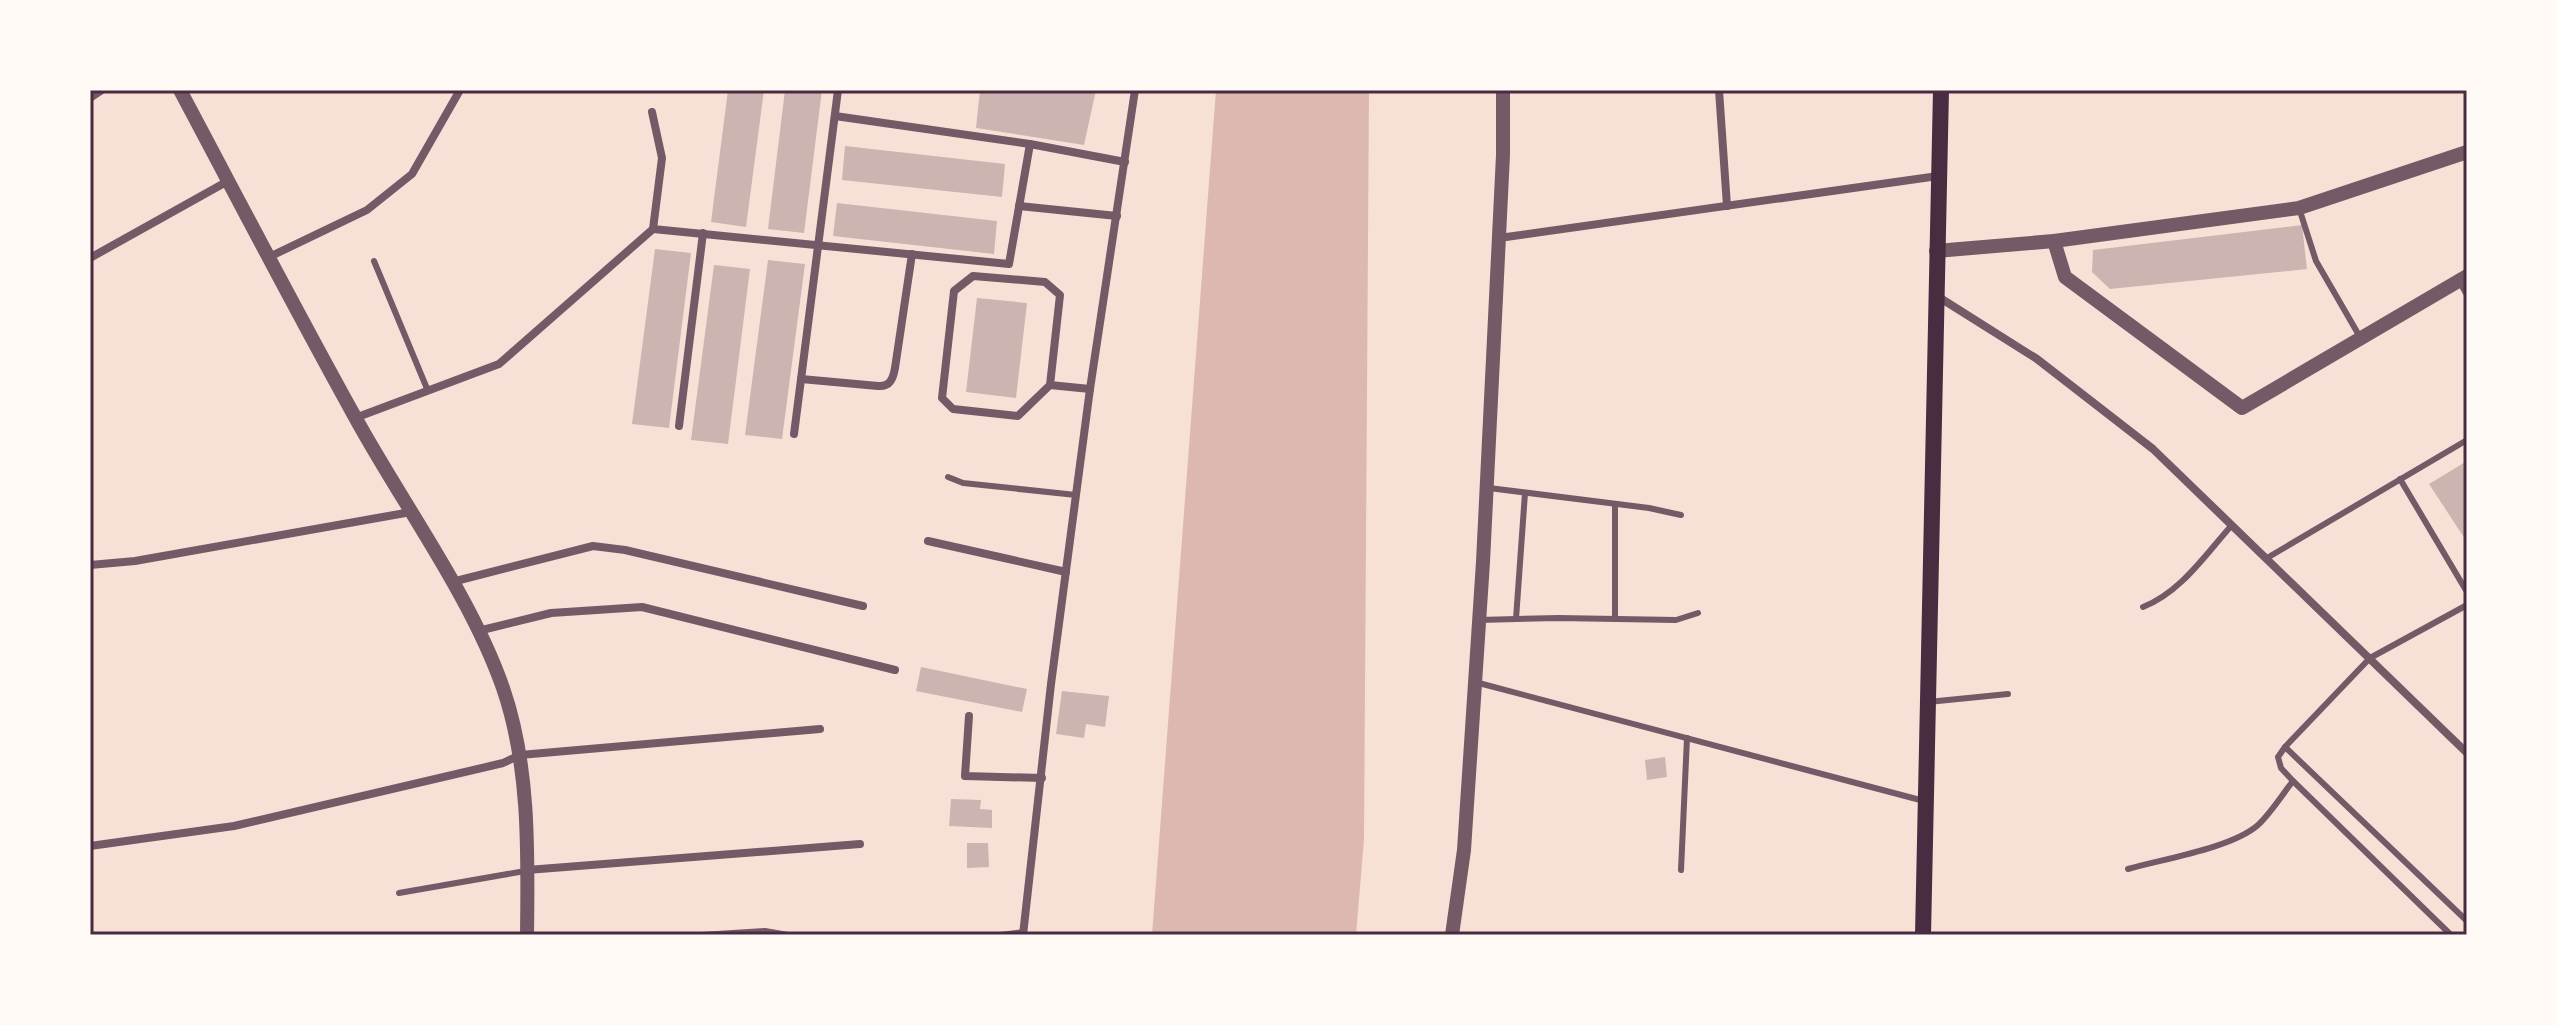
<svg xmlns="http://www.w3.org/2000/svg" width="2557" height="1025" viewBox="0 0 2557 1025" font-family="'PT Serif',serif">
	<rect width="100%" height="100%" fill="#f7e1d7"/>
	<polygon fill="#dcb8b0" points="1216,90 1369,90 1364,839 1356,935 1152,935"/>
	<g fill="#ccb4b1">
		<polygon points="728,90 764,90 746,227 711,222"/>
		<polygon points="785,90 822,90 804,233 768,229"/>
		<polygon points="980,90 1096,90 1084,145 976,128"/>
		<polygon points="845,146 1005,164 1002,197 842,180"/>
		<polygon points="837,203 997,221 994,254 833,236"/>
		<polygon points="2302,225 2307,269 2110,289 2092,272 2093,250"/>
		<polygon points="655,249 691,253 669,428 632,424"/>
		<polygon points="768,260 805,264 782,439 745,435"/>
		<polygon points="714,265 750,269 728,444 691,440"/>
		<polygon points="977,298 1027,303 1016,398 966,392"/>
		<polygon points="2467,461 2467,542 2429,484"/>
		<polygon points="921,667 1027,689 1022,712 916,691"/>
		<polygon points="1062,691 1109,696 1105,727 1086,724 1084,738 1056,734"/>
		<polygon points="1665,757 1667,777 1647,780 1645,760"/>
		<polygon points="951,799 981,800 980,809 992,810 992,828 949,826"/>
		<polygon points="967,843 988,843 989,867 967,868"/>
	</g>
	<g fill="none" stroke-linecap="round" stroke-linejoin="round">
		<g stroke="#755966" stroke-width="6">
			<polyline points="2299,208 2316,261 2360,337"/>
			<polyline points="374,261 428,391"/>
			<polyline points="2459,281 2467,295"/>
			<polyline points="948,477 963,483 1076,495"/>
			<polyline points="2400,479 2467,592"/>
			<polyline points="1489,488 1649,508 1681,515"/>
			<polyline points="2267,558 2467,440"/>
			<path d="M2143,607C2181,592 2205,555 2232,525"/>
			<polyline points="1516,619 1525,493"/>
			<polyline points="1615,619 1615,504"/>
			<polyline points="1479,620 1558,618 1676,620 1698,613"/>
			<polyline points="1475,682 1924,801"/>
			<polyline points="1928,702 2008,694"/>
			<polyline points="2285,747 2467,921"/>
			<path d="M2128,869C2163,859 2232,848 2258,825C2271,813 2282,795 2293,781"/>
			<polyline points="1681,870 1687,738"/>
			<polyline points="399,893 525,871"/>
			<polyline points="701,935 765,931 788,935"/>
			<polyline points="1000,935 1023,932"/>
			<polyline points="2451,935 2293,781 2281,768 2278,757 2285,747 2370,658 2467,605"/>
		</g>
		<g stroke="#755966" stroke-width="8">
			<polyline points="1719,90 1727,206"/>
			<polyline points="90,98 102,90"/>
			<polyline points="835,116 1030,144 1125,162"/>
			<polyline points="1019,206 1117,216"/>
			<polyline points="653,229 1009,264 1030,144"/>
			<polyline points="1499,238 1938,176"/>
			<polyline points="269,257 367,210 412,174 460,90"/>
			<polyline points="90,258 228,181"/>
			<polyline points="1937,296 2037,359 2153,449 2467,753"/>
			<path d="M801,379L878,386C890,387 893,379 895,368L912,254"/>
			<polyline points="1050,385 1018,416 953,409 942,398 954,291 973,276 1045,282 1060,295 1050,385 1090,389"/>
			<polyline points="355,418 499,364 653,229 662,158 652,112"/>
			<polyline points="679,426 703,233"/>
			<polyline points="794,434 838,90"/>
			<polyline points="928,541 1066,572"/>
			<polyline points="90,565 135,561 411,512"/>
			<polyline points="452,582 593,546 625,550 863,606"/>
			<polyline points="478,631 551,613 642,607 895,670"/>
			<polyline points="969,716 965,776 1042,778"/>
			<polyline points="90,846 234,826 503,763 520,755 820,729"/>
			<polyline points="527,870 860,844"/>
			<polyline points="1023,935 1051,684 1090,389 1135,90"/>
		</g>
		<g stroke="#755966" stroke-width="14">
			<path d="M180,90C238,199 295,309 355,417C402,503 471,596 503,688C530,766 528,854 527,935"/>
			<polyline points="2054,241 2065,277 2242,408 2467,276"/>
			<polyline points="1936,251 2054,241 2299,208 2467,152"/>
			<polyline points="1452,935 1464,850 1483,562 1503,155 1503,90"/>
		</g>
		<polyline stroke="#4a2c40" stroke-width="16" points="1923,935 1941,90"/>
	</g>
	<rect width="2557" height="1025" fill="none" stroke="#fffaf5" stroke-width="184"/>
	<rect x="92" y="92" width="2373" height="841" fill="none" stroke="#4a2c40" stroke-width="3"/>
</svg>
